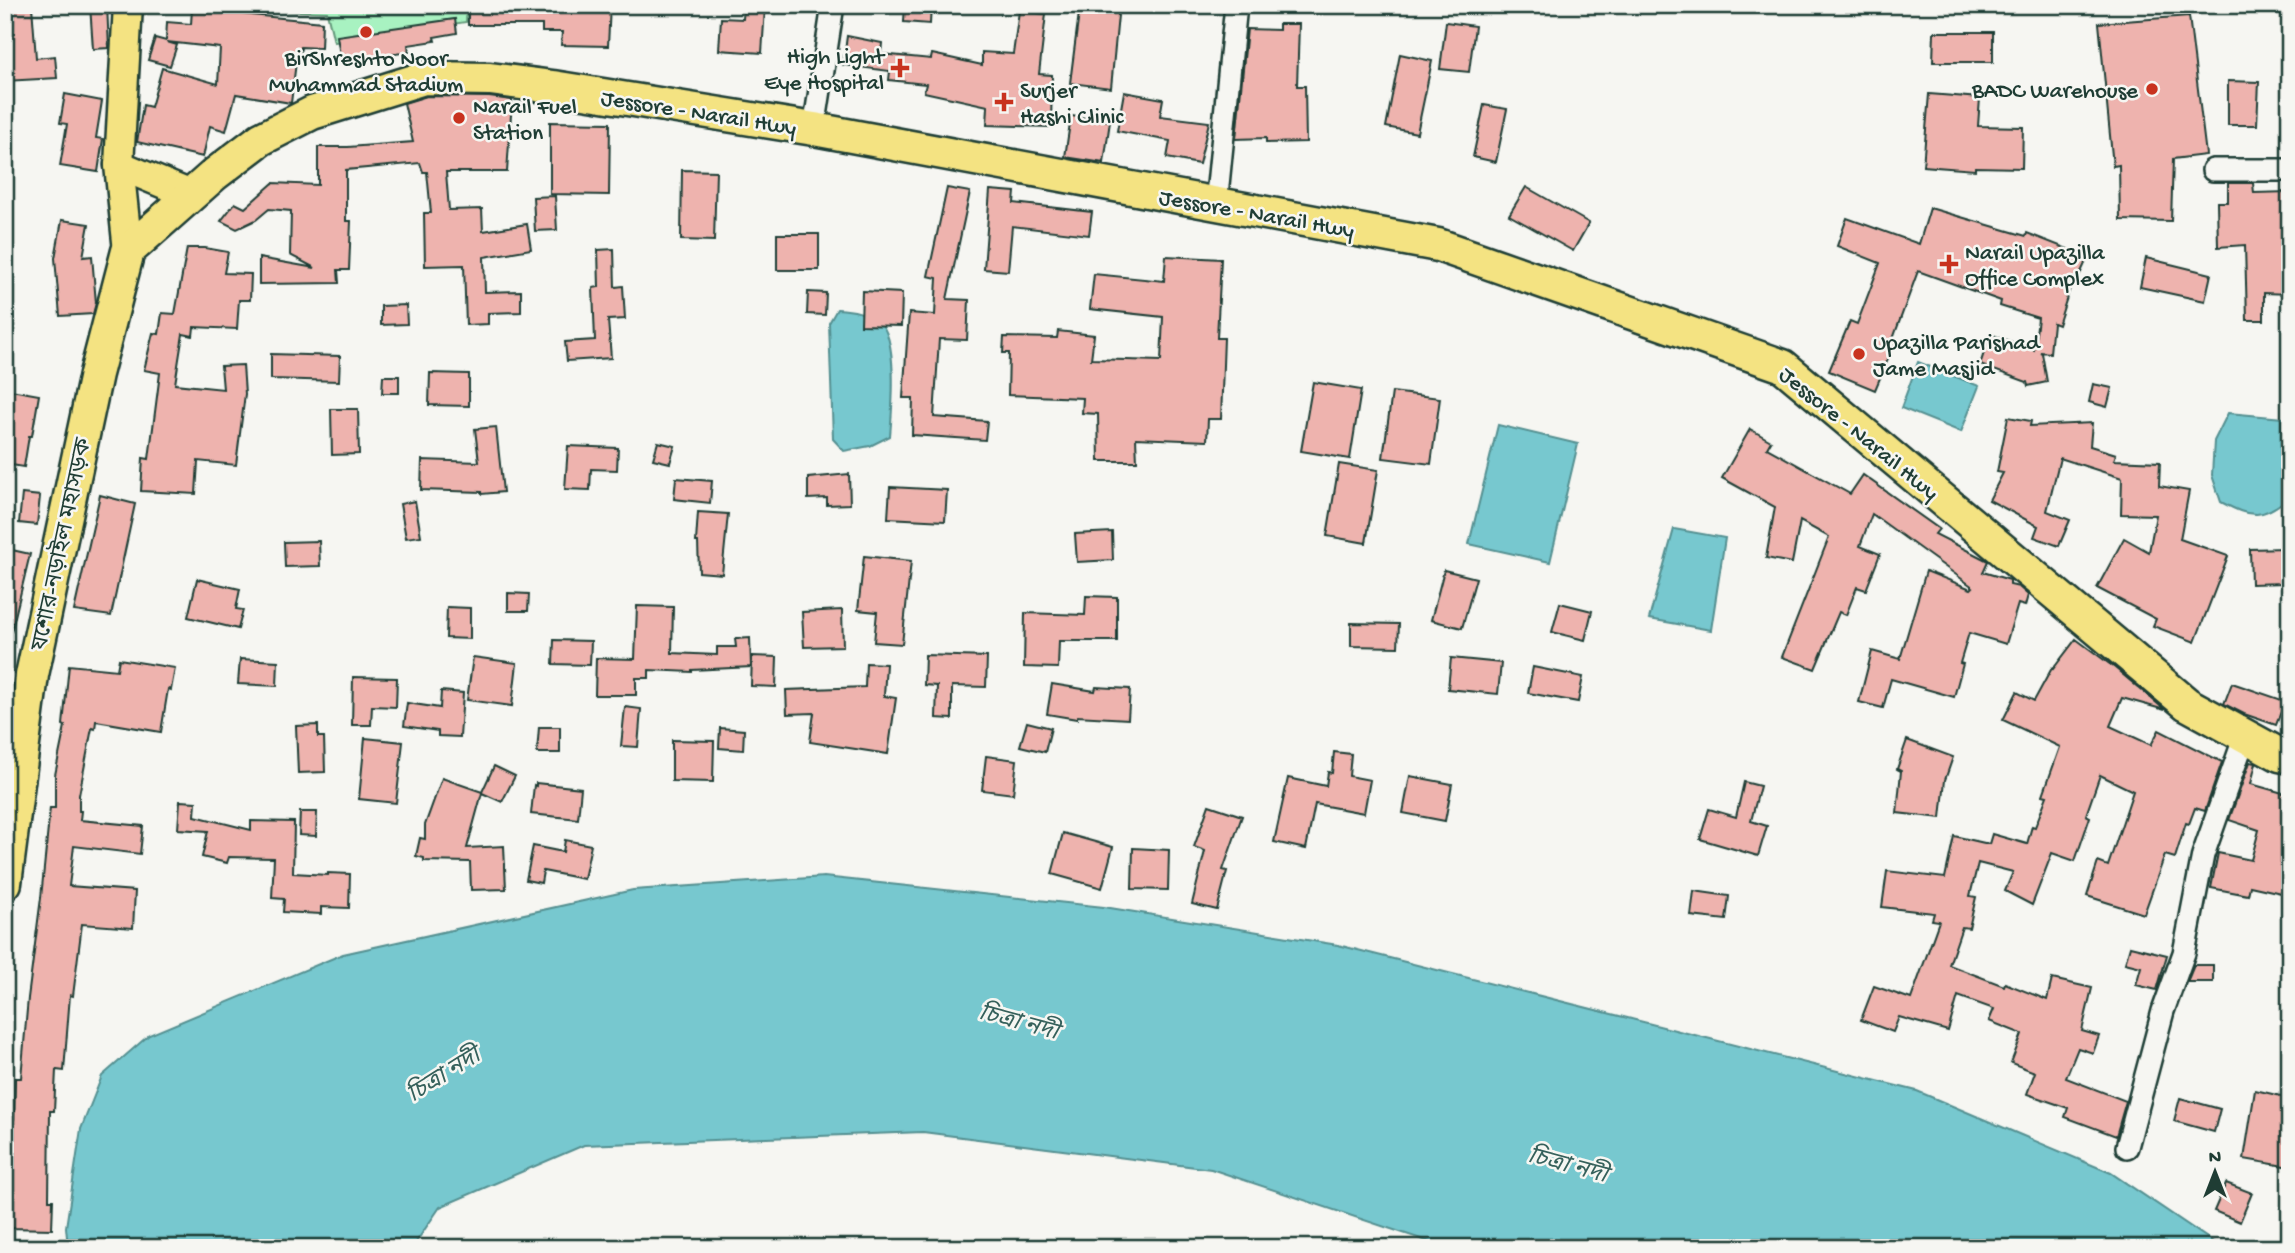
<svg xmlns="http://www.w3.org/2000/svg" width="2295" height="1253" viewBox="0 0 2295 1253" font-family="'Gochi Hand','Noto Sans Bengali',sans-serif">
	<rect width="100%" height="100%" fill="#f6f6f2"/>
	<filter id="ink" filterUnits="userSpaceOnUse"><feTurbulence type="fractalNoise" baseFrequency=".0143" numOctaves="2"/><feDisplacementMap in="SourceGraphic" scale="14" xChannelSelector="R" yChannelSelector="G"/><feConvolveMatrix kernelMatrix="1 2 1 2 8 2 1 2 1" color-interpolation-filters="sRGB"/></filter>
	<g filter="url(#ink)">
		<polygon fill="#a8f2c1" stroke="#64987a" stroke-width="2" points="162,5 467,5 466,22 334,42 327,12 162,8"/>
		<g fill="#77c8cf" stroke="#549091" stroke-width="2">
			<path d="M837,309C852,310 866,312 879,322C899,337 892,412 890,436L870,446L844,451L833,439L829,323Z"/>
			<polygon points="1918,362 1979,386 1961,432 1901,408"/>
			<path d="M2228,413L2283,418L2290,429V496C2263,520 2251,518 2221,502L2212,475L2214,441Z"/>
			<polygon points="1498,425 1578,444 1550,562 1469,544"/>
			<polygon points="1674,529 1725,538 1711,630 1649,619"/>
			<polygon points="824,877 1104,907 1338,945 1917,1091 2111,1173 2222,1248 1448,1248 1211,1169 923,1132 584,1145 440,1207 412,1248 68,1248 66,1227 81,1129 102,1076 149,1035 343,954 633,890"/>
		</g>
		<g fill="#eeb3ae" stroke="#1f3d34" stroke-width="2">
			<polygon points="90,5 107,5 109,48 93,49"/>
			<polygon points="468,5 610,5 608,46 561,45 562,32 542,32 542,25 468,25"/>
			<polygon points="905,5 931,5 930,24 904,22"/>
			<polygon points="1080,5 1119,5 1111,88 1070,83"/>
			<polygon points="32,6 36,58 55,56 57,78 5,81 5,8"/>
			<polygon points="744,6 765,8 762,53 719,50 721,18 743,19"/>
			<polygon points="192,9 322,22 321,48 301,47 299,62 296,62 291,103 236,94 226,131 210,126 203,157 137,142 143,105 151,107 162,68 218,84 220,48 167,42 177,45 170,66 148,60 155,38 166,41 167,22 191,24"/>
			<polygon points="1019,11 1046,14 1039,74 1052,75 1051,127 987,125 988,106 924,92 926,84 889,80 890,71 843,65 847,36 882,43 881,54 931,59 932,54 982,65 982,52 1013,54"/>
			<polygon points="2189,16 2206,155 2173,159 2171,221 2120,220 2119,165 2113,166 2099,23"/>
			<polygon points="455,19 457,33 434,37 435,41 408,45 409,52 341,62 337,36"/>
			<polygon points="1446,22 1475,26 1469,72 1440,69"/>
			<polygon points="1279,24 1299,24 1297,86 1305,86 1306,142 1266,143 1266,138 1236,139 1247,29 1279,30"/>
			<polygon points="1934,32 1993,32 1993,62 1933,62"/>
			<polygon points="1400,54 1432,61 1417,133 1386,127"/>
			<polygon points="2228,81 2259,82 2257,125 2228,125"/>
			<polygon points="1124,92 1163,99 1160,116 1209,122 1199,164 1167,158 1170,141 1117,131"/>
			<polygon points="65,94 102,101 96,138 103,139 98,172 60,166 67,124 60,123"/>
			<polygon points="1929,94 1980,98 1978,126 2023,127 2022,168 1975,167 1975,170 1923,166"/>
			<polygon points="427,96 489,97 512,100 507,172 446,172 449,210 482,209 483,231 527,224 531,249 484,257 485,292 521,291 521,312 488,313 488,324 466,325 464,265 425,266 424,213 431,213 427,172 423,172 420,163 346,170 346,221 351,221 349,270 338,270 339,283 259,284 259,258 315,268 290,255 291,211 269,209 256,220 237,229 221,221 235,203 245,208 273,183 318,185 318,147 348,147 413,142 404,103"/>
			<polygon points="1484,105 1507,109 1496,162 1473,157"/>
			<polygon points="1071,116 1110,121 1104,163 1065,157"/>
			<polygon points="550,122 610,123 609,195 550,194"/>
			<polygon points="682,170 716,171 714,241 681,240"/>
			<polygon points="2228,183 2253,183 2254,193 2290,192 2290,294 2264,293 2264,320 2247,320 2245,245 2218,247 2217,202 2228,202"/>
			<polygon points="1526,187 1589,223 1573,251 1509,215"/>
			<polygon points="947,188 970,192 947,299 969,300 967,340 939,339 934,417 987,421 985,440 912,435 913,398 903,398 909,313 935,315 937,278 928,276"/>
			<polygon points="990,190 1015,192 1014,203 1092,212 1089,235 1012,226 1008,271 984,269"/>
			<polygon points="555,196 557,230 535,231 533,197"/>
			<polygon points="1930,208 2026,236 2027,233 2088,257 2077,281 2073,279 2058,325 2053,323 2050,353 2040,352 2042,353 2047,382 2028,386 2027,382 1980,365 1990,334 2034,350 2038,318 2000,306 2001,301 1918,271 1893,339 1896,340 1875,390 1829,371 1850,321 1857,324 1880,263 1837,246 1847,218 1919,244"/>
			<polygon points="62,220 89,224 83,257 92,256 96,303 93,314 60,316 55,258"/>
			<rect x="777" y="234" width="42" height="36"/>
			<polygon points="187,248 205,248 228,252 224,273 251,274 250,300 239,300 237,329 194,327 193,336 183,334 175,384 223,389 221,366 243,365 245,394 236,465 198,461 196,494 141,491 143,458 149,459 160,373 144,370 153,333 159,334 162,313 175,314"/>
			<polygon points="614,249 615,287 623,286 625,319 608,320 611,358 567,361 565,342 595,340 593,288 599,287 598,250"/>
			<polygon points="1166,256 1221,259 1217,338 1224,338 1221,419 1208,419 1207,441 1136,438 1137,461 1099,461 1098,414 1082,413 1083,398 1008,395 1009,353 1003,353 1004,337 1057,338 1058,331 1094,335 1091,359 1161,361 1163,317 1090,309 1094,274 1164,281"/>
			<polygon points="2146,258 2211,274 2205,301 2140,287"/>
			<polygon points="862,291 902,293 901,326 861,325"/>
			<polygon points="808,292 826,293 825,315 807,314"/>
			<polygon points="406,305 407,324 381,325 381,306"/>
			<polygon points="271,354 340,356 339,381 271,379"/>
			<polygon points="430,373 469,374 469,406 429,405"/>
			<polygon points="383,376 399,376 399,393 382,393"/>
			<polygon points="1313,382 1361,390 1350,459 1301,451"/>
			<polygon points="2093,384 2112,388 2107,407 2089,402"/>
			<polygon points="5,389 39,395 32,436 29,436 24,467 5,464"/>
			<polygon points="1392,392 1440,398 1431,464 1383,458"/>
			<polygon points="331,409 358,409 359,454 332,455"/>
			<polygon points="2008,417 2031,421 2030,426 2092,423 2090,446 2116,454 2114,460 2160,462 2159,486 2189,491 2180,539 2228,556 2195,642 2153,626 2156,619 2097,588 2124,538 2149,552 2156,515 2121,514 2122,478 2060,458 2047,511 2070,520 2059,546 2034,537 2038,526 1989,500 2003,473 1997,472"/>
			<polygon points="496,427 503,492 482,494 482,492 421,490 422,460 479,462 475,429"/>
			<polygon points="1750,429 1771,441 1767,448 1850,494 1863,475 1939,529 1935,534 1986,560 1988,561 1983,572 2010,580 2010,585 2019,587 2028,595 2025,606 2018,604 2006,644 1969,633 1960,663 1963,664 1954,697 1891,679 1883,708 1859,702 1872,651 1900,659 1926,571 1971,589 1973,587 1872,514 1860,546 1880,554 1866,590 1857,587 1846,615 1839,612 1815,669 1782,657 1829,537 1800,521 1792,563 1766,558 1775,507 1722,478"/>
			<polygon points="658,442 675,446 670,463 653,459"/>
			<polygon points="568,446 618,448 617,470 591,469 590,490 565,489"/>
			<polygon points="1339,464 1378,470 1366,543 1327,536"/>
			<polygon points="849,474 850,504 827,505 827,498 808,499 808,478"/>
			<polygon points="676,478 712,481 710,503 674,499"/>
			<polygon points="890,487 947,490 945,521 888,518"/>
			<polygon points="22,494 40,496 37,525 19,523"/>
			<polygon points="100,495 135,504 111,616 74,611"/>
			<polygon points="415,501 421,536 406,538 400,504"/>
			<polygon points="698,512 728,514 722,574 699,572 698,542 696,542"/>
			<polygon points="1112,532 1113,560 1077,562 1075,534"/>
			<polygon points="319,541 320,566 285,567 284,542"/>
			<polygon points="2284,548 2285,583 2251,584 2250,549"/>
			<polygon points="12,550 30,554 11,633 5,632 5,580"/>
			<polygon points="864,556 911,561 902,644 874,642 877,612 858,610"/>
			<polygon points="1444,570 1476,578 1462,628 1431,620"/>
			<polygon points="197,579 240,589 236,609 243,610 238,629 188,617"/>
			<polygon points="508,593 529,594 528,611 508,611"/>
			<polygon points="1086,596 1117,597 1117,641 1059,641 1058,668 1024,667 1025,613 1085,615"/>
			<polygon points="1560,603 1592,611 1585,640 1552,632"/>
			<polygon points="637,606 673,607 672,653 717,655 717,647 736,647 735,639 750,638 751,667 692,670 692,672 649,670 649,678 636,678 636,695 595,695 596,658 635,659"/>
			<polygon points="447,607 470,608 470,639 446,638"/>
			<polygon points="842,610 843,646 804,647 802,612"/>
			<polygon points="1351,623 1399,624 1398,647 1351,646"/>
			<polygon points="2076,639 2115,668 2165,710 2122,698 2110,726 2151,745 2159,730 2222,762 2205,811 2195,808 2189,824 2186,823 2175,858 2165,855 2144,914 2087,896 2098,862 2108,866 2133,791 2100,775 2086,815 2090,817 2075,861 2052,853 2032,905 2005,891 2013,872 1978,863 1970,896 1976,897 1969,928 1962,927 1949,965 2004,986 2005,983 2047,1000 2052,979 2092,988 2082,1031 2099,1036 2093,1053 2078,1048 2066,1078 2126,1101 2116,1136 2065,1117 2068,1108 2027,1094 2035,1072 2011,1063 2022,1034 1989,1021 1994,1009 1958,996 1948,1031 1899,1017 1893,1032 1861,1020 1874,986 1911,999 1939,921 1932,920 1934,913 1882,907 1887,871 1945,878 1954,836 1989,844 1992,834 2027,844 2032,826 2035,827 2047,796 2043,795 2060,747 2003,720 2017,692 2034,701 2052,668 2053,669"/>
			<polygon points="554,640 591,641 590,665 553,664"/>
			<polygon points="925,655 987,657 986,687 952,686 952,719 936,718 937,686 924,685"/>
			<polygon points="752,656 777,657 776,687 751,686"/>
			<polygon points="473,657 517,663 512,706 467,700"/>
			<polygon points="1451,658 1501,663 1498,694 1448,689"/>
			<polygon points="119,659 175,668 171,690 168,689 161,732 96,721 95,729 92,728 79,795 79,811 81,811 80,820 143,826 140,854 74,846 69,886 135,891 133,928 82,924 73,996 70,995 64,1071 56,1070 54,1111 50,1111 49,1200 53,1200 52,1229 7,1228 8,1190 5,1190 5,1159 8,1119 14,1119 15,1078 21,1078 28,998 41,898 50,808 55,808 55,775 65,726 63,725 69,665 117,670"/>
			<polygon points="240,659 278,661 277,686 238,684"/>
			<polygon points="866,663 886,664 884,696 896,698 888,754 810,742 814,713 787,714 786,690 865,687"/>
			<polygon points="1533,667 1583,677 1578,702 1528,693"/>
			<polygon points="353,677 397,678 396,707 372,706 371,725 352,725"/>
			<polygon points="2232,683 2285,701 2276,725 2244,714 2224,704"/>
			<polygon points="1052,684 1095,691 1096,687 1130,689 1128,719 1077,716 1077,719 1047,714"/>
			<polygon points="441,691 463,693 460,737 438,736 438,731 404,726 407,703 440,708"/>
			<polygon points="625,707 641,709 638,747 621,746"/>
			<polygon points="1027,722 1051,728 1045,752 1020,746"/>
			<polygon points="318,725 318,737 324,737 325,772 298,773 296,726"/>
			<polygon points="539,727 560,727 560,753 537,753"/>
			<polygon points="720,728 744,730 743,750 719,748"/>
			<polygon points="365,738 403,742 396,803 359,799"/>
			<polygon points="672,740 714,741 713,782 672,781"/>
			<polygon points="1907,740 1953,757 1945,780 1941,818 1897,813 1901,771 1897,769"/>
			<polygon points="1334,752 1351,754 1349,776 1370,780 1364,813 1315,804 1306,849 1274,842 1288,778 1326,786 1328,772 1332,773"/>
			<polygon points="986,756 1017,760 1013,794 982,790"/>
			<polygon points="2250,762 2256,763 2251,784 2290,795 2290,834 2282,861 2290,863 2290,895 2250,886 2248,895 2211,888 2218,853 2251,860 2259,830 2229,820"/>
			<polygon points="494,766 515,776 502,802 482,793 467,848 504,846 506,889 471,890 470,862 424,861 424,858 416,856 420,838 425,839 425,825 442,778 482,792"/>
			<polygon points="1410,776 1452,784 1445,821 1403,813"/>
			<polygon points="1744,782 1760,786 1751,821 1767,826 1758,856 1700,839 1709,809 1736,817"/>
			<polygon points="536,783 581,788 578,819 531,814 534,785 536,786"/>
			<polygon points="180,801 196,802 195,816 251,830 251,821 294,822 293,873 328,875 328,873 350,874 349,908 321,907 321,914 283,912 284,899 272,898 274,858 229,857 227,863 202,857 208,831 178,829"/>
			<polygon points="1209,805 1242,816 1223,870 1227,871 1217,910 1192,904 1205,851 1194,847"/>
			<polygon points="300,812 317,812 316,836 299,835"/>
			<polygon points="1063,833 1113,847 1102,888 1052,874"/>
			<polygon points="565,840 591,845 584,879 543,871 541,883 526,880 533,846 563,852"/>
			<polygon points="1133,848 1169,850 1168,890 1132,889"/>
			<polygon points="1694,891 1729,896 1726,920 1691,916"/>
			<polygon points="2130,946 2167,955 2157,990 2136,985 2141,967 2125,963"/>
			<polygon points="2194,965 2213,965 2213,982 2187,982"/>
			<polygon points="2255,1090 2290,1098 2290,1167 2244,1159"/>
			<polygon points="2180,1098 2220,1109 2214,1132 2174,1121"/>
			<polygon points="2226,1183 2252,1193 2240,1222 2214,1211"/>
		</g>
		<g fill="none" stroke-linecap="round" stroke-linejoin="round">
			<g stroke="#1f3d34" stroke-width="26">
				<g id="minor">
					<polyline points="814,129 833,5"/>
					<polyline points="2213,170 2290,170"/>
					<polyline points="1216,205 1236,5"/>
					<polyline points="2127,1147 2163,1011 2184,953 2203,855 2245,736"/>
				</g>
			</g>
			<g stroke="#1f3d34" stroke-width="33">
				<g id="major">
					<polyline points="128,5 119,165 128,251"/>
					<polyline points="119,165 191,195"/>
				</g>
			</g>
			<g stroke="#1f3d34" stroke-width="37">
				<polyline id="highway" points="5,883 32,675 96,374 128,251 215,174 261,139 312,113 424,78 490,79 553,87 814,129 1438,245 1783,366 2187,704 2280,755 2290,757"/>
			</g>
			<use href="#minor" stroke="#f6f6f2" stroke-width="21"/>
			<use href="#major" stroke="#f4e382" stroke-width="28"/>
			<use href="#highway" stroke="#f4e382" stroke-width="32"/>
		</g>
	</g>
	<g fill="#c8321e" stroke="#f6f6f2" stroke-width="2.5">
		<circle cx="366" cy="32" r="7"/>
		<path d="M896.5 57.5h7v7h7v7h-7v7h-7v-7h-7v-7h7z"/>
		<circle cx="2152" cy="89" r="7"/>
		<path d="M1000.5 91.5h7v7h7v7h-7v7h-7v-7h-7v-7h7z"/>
		<circle cx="459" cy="118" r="7"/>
		<path d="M1945.5 253.5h7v7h7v7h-7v7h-7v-7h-7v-7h7z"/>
		<circle cx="1859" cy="354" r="7"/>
	</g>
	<g text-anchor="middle" stroke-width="5" stroke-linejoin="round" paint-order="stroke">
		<g font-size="23" fill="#1f3d34" stroke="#f6f6f2" text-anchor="start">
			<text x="884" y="63" text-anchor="end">High Light<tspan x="884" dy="26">Eye Hospital</tspan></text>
			<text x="366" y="65" text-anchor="middle">BirShreshto Noor<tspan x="366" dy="26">Muhammad Stadium</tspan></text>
			<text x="1020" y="97">Surjer<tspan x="1020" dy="26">Hashi Clinic</tspan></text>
			<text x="2138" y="97" text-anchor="end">BADC Warehouse</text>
			<text x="473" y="113">Narail Fuel<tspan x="473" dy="26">Station</tspan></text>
			<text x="1965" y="259">Narail Upazilla<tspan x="1965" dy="26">Office Complex</tspan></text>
			<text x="1873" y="349">Upazilla Parishad<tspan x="1873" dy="26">Jame Masjid</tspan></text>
		</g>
		<g font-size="23" fill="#1f3d34" stroke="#f6f6f2">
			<text transform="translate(699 111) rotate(9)" y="8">Jessore - Narail Hwy</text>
			<text transform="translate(1257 212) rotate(10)" y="8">Jessore - Narail Hwy</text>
			<text transform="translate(1860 432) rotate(39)" y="8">Jessore - Narail Hwy</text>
			<text transform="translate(60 544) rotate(-78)" y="8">যশোর-নড়াইল মহাসড়ক</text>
		</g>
		<g font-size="24" font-style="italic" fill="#35605b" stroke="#f6f6f2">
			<text transform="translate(1019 1021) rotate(15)" y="8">চিত্রা নদী</text>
			<text transform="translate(443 1074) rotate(-32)" y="8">চিত্রা নদী</text>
			<text transform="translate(1568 1164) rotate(15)" y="8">চিত্রা নদী</text>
		</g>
	</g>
	<rect width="2295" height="1253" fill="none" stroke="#f6f6f2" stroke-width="28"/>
	<rect x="14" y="14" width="2267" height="1225" fill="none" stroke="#1f3d34" stroke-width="2.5" filter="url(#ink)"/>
	<g transform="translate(2215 1172)" stroke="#f6f6f2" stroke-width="5" paint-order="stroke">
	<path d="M0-5L12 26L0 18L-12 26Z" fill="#1f3d34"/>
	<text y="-10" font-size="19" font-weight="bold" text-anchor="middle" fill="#1f3d34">N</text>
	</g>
</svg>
